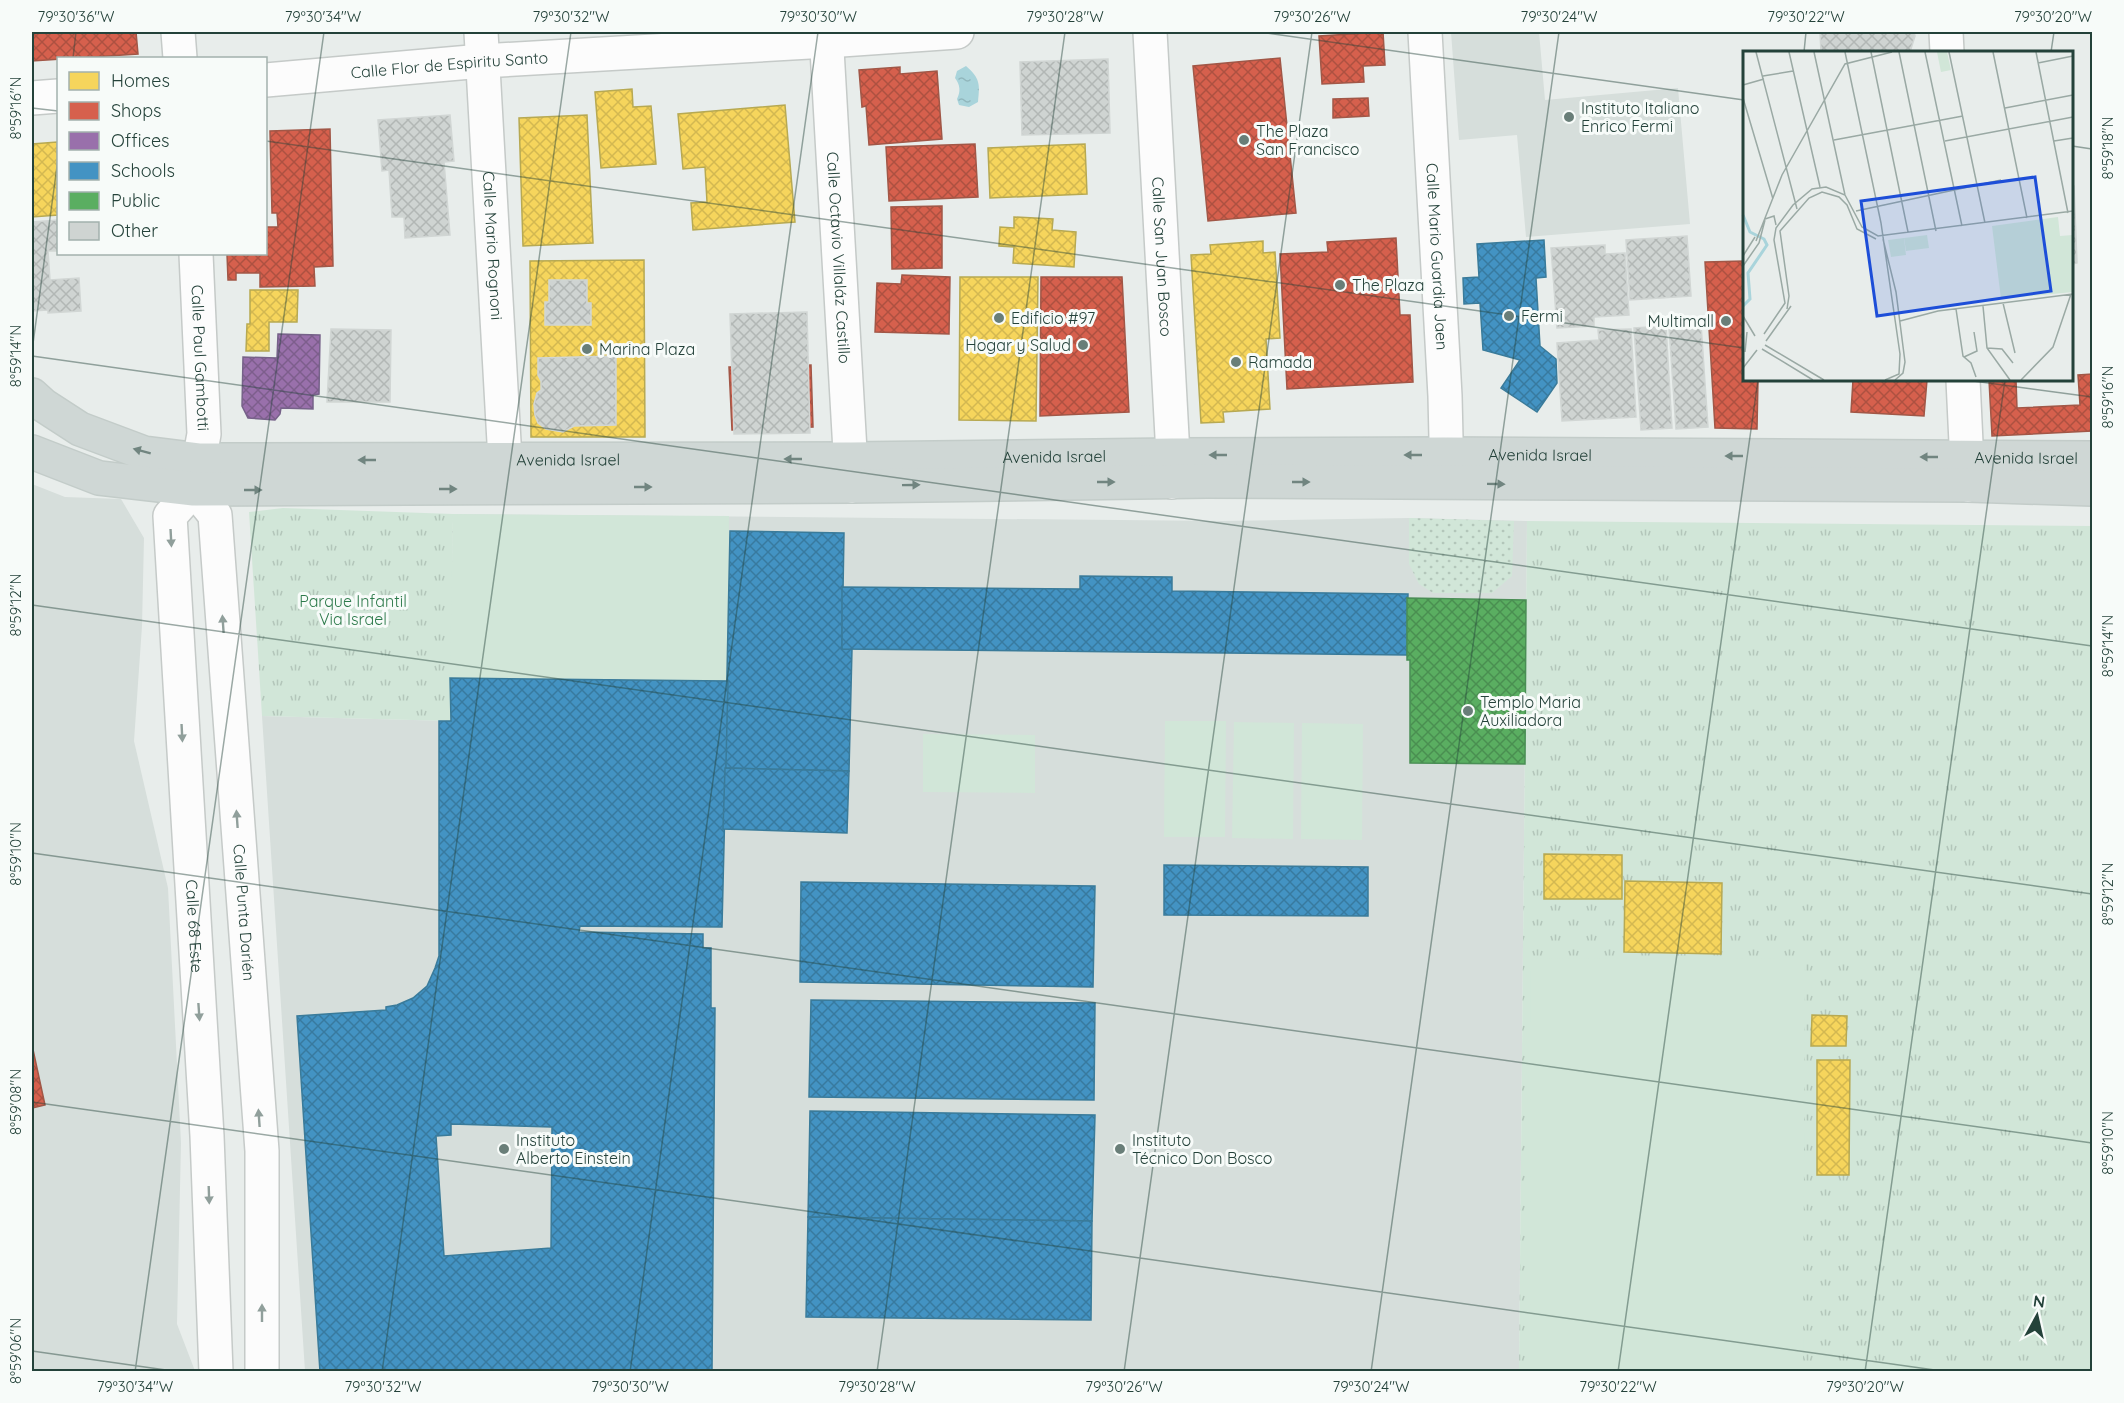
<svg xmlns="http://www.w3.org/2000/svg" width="2124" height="1403" viewBox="0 0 2124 1403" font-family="Quicksand,sans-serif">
	<defs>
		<pattern id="grass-tufts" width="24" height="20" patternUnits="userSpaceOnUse" patternTransform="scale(1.5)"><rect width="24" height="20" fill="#d1e6d8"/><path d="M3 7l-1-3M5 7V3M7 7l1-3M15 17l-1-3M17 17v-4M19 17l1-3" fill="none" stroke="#b3c6ba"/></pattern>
		<pattern id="garden-dots" width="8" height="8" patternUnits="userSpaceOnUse" patternTransform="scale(1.5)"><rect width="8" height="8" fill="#d1e6d8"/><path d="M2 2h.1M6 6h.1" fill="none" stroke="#b3c6ba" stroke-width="1.8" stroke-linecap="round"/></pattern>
		<pattern id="water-ripples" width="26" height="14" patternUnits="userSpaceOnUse" patternTransform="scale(1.5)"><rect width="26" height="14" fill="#a9d4db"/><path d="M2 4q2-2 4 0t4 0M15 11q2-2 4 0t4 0" fill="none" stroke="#91b7bd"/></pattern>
		<pattern id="homes-cross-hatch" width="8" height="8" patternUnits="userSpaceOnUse" patternTransform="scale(1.5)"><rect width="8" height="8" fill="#f6d55c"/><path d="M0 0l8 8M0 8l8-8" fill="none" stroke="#d3b851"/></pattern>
		<pattern id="shops-cross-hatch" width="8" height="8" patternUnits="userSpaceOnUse" patternTransform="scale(1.5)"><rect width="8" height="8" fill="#d6604d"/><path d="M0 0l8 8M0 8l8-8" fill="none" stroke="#ad5141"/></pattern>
		<pattern id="offices-cross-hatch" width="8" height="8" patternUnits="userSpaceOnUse" patternTransform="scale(1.5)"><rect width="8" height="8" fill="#9970ab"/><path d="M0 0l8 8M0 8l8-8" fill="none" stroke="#7d5e8c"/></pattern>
		<pattern id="schools-cross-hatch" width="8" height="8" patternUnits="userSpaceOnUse" patternTransform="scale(1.5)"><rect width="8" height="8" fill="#4393c3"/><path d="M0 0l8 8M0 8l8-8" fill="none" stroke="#387a9f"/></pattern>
		<pattern id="public-cross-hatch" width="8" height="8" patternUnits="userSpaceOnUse" patternTransform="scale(1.5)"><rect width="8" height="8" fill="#5aae61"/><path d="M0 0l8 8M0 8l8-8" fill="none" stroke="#4a8f51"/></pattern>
		<pattern id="building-cross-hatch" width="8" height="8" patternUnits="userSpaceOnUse" patternTransform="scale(1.5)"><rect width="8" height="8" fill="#cfd4d2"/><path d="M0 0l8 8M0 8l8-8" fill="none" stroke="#b2b7b5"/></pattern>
	</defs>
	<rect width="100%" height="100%" fill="#e8edeb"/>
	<g fill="#d6dedb">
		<polygon points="1451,32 1539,32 1545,100 1678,88 1690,224 1526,237 1517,135 1459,140"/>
		<polygon points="32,484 65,497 121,499 144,538 142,626 134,741 168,888 181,1143 177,1324 195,1371 32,1371"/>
		<polygon points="453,514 1222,521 1409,518 1527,521 1519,1371 305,1371 262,716 451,721"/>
	</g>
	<g fill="url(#grass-tufts)">
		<polygon points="283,508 453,514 451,721 262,716 249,512"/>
		<polygon points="1527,521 2092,526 2092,1371 1519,1372"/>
	</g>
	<polygon fill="url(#garden-dots)" points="1409,518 1514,521 1512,576 1492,593 1433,593 1419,584 1409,564"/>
	<g fill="#d1e6d8">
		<polygon points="453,514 729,516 728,681 450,678"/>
		<polygon points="1165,721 1226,721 1225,837 1164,837"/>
		<polygon points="1234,722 1294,723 1293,839 1232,838"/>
		<polygon points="1302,723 1363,724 1362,840 1301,839"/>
		<polygon points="923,734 1035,735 1035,793 923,792"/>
		<polygon points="1531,958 1805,959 1803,1371 1530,1371"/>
	</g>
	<path fill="url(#water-ripples)" d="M966,66C980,78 980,84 978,102L969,107L959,105L957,99C961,91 960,85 955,78L957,71Z"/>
	<g fill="url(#homes-cross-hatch)" stroke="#b7a952" stroke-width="1.5">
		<polygon points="632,89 633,107 651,106 656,164 601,168 595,92"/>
		<polygon points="785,105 795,222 693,230 691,203 707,202 705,167 683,169 678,114"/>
		<polygon points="587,115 593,243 523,246 519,118"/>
		<polygon points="57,142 58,215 32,217 32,144"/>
		<polygon points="1085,144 1087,194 990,198 988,148"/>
		<polygon points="1014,217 1053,219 1052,230 1076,232 1074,267 1013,263 1014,247 999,246 1000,227 1014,228"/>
		<polygon points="1263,241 1263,253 1275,252 1280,338 1266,339 1270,409 1223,412 1224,422 1201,423 1191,255 1211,254 1210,245"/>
		<polygon points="644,260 645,437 531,437 530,261"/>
		<polygon points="960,277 1038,277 1036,421 959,420"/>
		<polygon points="250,290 298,290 297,322 269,322 269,351 246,351 247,324 250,324"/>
		<polygon points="1544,854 1622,855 1622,899 1544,899"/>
		<polygon points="1625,881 1722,883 1721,954 1624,952"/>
		<polygon points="1812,1015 1847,1016 1846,1046 1811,1046"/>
		<polygon points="1817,1060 1850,1060 1849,1175 1817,1175"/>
	</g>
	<g fill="url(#shops-cross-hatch)" stroke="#a15747" stroke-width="1.5">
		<polygon points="32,32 136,32 138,54 32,61"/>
		<polygon points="1383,32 1385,65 1363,66 1364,82 1322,84 1319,36"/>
		<polygon points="1280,58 1296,213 1208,221 1193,66"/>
		<polygon points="900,67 900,74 937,71 942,139 869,145 866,106 862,107 859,70"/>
		<polygon points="1368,98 1369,116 1333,118 1333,99"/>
		<polygon points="330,129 333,266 314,267 315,286 260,287 260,273 236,273 236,280 228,280 227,254 266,254 266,227 278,227 277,213 272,213 270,131"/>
		<polygon points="975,144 978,197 889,201 886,147"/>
		<polygon points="942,206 942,268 892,269 891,207"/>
		<polygon points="1396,238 1400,315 1410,315 1413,382 1287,389 1280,254 1328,252 1327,242"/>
		<polygon points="1744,261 1744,380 1758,380 1757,429 1715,428 1705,262"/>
		<polygon points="902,275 950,277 949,334 875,332 877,283 901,284"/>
		<polygon points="1041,277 1122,277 1129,412 1040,416"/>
		<polygon points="811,365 813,427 756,429 754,367"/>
		<polygon points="729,367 754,367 756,429 732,430"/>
		<polygon points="2092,374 2092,431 1992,436 1989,380 2016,380 2017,408 2080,405 2078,375"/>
		<polygon points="1853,380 1927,380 1924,416 1851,412"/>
		<polygon points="32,1045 45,1105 32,1108"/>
	</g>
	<polygon fill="url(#offices-cross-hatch)" stroke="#766289" stroke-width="1.5" points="278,334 320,335 319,394 313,395 313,409 281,408 280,414 275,420 248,418 242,406 243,357 277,358"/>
	<g fill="url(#schools-cross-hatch)" stroke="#3a7b9a" stroke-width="1.5" fill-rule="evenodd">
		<polygon points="1544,240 1546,277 1536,278 1540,346 1556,359 1557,383 1537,412 1501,388 1520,360 1483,350 1480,303 1464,304 1463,278 1479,277 1477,244"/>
		<polygon points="730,531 844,533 842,649 852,649 849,771 725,768"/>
		<polygon points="1080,576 1172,577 1172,591 1408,594 1407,655 842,649 842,587 1080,589"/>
		<path d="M450,678L728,681L722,927L580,926L579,932L703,934V948H711V1008H715L712,1372H320L297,1016L386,1010V1007L397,1005L413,998L427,986L435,968L439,956V721H451ZM451,1124L552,1127L551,1248L444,1256L436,1136L451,1135Z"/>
		<polygon points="725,768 849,771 847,833 723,829"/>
		<polygon points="1164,865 1368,867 1368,916 1164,915"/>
		<polygon points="801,882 1095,886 1093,987 800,982"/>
		<polygon points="811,1000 1095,1003 1094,1100 809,1097"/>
		<polygon points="810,1111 1095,1115 1092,1221 808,1217"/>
		<polygon points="808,1217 1092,1221 1091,1320 806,1317"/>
	</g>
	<polygon fill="url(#public-cross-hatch)" stroke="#4a8e55" stroke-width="1.5" points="1407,598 1526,600 1525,764 1410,763 1410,660 1407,660"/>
	<g fill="url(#building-cross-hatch)" stroke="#d1d6d4" stroke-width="1.5">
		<polygon points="1820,32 1914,32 1915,36 1910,52 1821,52"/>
		<polygon points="1108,59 1110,133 1022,135 1020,62"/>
		<polygon points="450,115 454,161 444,162 450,235 405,238 404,217 392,217 389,170 382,171 378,120"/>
		<polygon points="2072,186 2074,186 2077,263 2072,264"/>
		<polygon points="58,220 58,251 48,251 50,280 79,278 81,311 48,313 48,310 32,311 32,222"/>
		<polygon points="1687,236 1691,296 1630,300 1626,240"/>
		<polygon points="1605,245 1605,254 1625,253 1629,315 1594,317 1594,326 1557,328 1551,248"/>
		<polygon points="549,280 587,280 587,303 591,303 591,325 545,325 545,302 549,302"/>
		<polygon points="807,312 810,433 734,434 730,314"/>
		<polygon points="1701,324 1708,427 1676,429 1669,327"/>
		<polygon points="1666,326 1672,428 1641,430 1634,328"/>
		<polygon points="331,329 391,330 390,402 327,402"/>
		<polygon points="1631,329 1636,417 1562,421 1557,343 1599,340 1598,330"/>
		<polygon points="616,356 616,425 574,426 563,432 546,429 538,423 535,415 534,404 537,393 541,390 541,381 538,375 538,358"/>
	</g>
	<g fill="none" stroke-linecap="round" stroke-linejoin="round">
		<g stroke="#c5cac8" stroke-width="36">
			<g id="minor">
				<polyline points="178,32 180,58"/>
				<path id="s1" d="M481,32L505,460"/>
				<path id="s2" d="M826,32L852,486"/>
				<path id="s3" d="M1150,32L1173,455L1172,482"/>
				<path id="s4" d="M1425,32L1445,396L1447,481"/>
				<polyline points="1946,32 1947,52"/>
				<path id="s5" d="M266,80L482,61L827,41L957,32"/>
				<polyline points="32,98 58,96"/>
				<path id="s6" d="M196,254L204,434L194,489L215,515L262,1151V1372"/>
				<polyline points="1963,380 1968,485"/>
				<path id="s7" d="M194,489L170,516L207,1136L216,1372"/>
			</g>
		</g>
		<g stroke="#c3ccc9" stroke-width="36">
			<g id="major">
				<path id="s8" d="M32,395L43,405L80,429L144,453L200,460L851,459L1173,455L1446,454L2092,458"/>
				<polyline points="32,452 99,478 194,489 852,486 1207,481 1968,485 2092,489"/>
			</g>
		</g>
		<use href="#minor" stroke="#fcfcfc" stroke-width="33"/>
		<use href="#major" stroke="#cfd7d5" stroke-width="33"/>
	</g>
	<defs><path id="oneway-solid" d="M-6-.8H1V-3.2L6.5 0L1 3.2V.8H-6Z" transform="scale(1.5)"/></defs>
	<g fill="#718580">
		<use href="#oneway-solid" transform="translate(142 451) rotate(-165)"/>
		<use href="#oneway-solid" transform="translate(1218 455) rotate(180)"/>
		<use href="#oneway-solid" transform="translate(1413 455) rotate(180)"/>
		<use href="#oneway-solid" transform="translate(1734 456) rotate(-180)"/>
		<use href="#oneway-solid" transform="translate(1929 457) rotate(180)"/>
		<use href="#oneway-solid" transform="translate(793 459) rotate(180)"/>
		<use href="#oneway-solid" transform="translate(367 460) rotate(180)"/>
		<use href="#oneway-solid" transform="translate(1106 482)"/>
		<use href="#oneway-solid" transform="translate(1301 482)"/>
		<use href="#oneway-solid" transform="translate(1496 484) rotate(1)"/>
		<use href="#oneway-solid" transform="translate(911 485) rotate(-1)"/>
		<use href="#oneway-solid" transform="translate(643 487)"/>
		<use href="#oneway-solid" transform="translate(448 489)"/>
		<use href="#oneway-solid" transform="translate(253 490)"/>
	</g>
	<g fill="#909f9b">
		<use href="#oneway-solid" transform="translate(171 538) rotate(87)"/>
		<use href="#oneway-solid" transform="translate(223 624) rotate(-94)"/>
		<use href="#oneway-solid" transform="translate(182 733) rotate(87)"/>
		<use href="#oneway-solid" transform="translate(237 819) rotate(-94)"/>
		<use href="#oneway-solid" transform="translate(199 1012) rotate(86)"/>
		<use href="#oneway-solid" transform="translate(259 1118) rotate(-94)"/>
		<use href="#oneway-solid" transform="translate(209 1195) rotate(88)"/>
		<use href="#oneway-solid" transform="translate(262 1313) rotate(-90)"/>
	</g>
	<path fill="none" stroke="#24423a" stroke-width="1.5" stroke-opacity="0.45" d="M1259,32L1744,100M1804,52L1806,32M2051,52L2054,32M73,58L76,32M32,108L58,111M266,141L1744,348M2072,146L2092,149M32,351L58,159M32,356L2092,646M1966,380L2092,397M32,605L2092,894M32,853L2092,1143M32,1102L1949,1372M32,1351L180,1372M135,1372L324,32M382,1372L571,32M630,1372L818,32M877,1372L1065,32M1124,1372L1312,32M1371,1372L1559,32M1618,1372L1758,380M1865,1372L2005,380"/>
	<g fill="#697e78" stroke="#f7fbf9" stroke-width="2">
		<circle cx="1569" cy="117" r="6"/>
		<circle cx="1244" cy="140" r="6"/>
		<circle cx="1340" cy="285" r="6"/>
		<circle cx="1509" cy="316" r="6"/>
		<circle cx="999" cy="318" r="6"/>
		<circle cx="1726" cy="321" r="6"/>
		<circle cx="1083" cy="345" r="6"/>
		<circle cx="587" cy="349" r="6"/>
		<circle cx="1236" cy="362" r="6"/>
		<circle cx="1468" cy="711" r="6"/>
		<circle cx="504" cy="1149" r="6"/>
		<circle cx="1120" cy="1149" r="6"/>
	</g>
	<g text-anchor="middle" stroke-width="6" stroke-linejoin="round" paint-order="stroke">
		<g font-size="16" fill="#24423a" stroke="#f7fbf9">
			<text dy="6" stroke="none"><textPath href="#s5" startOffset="184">Calle Flor de Espiritu Santo</textPath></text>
			<text dy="6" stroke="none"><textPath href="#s1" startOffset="214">Calle Mario Rognoni</textPath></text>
			<text dy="6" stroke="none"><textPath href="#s3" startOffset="225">Calle San Juan Bosco</textPath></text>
			<text dy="6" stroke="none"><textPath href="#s4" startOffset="225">Calle Mario Guardia Jaen</textPath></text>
			<text dy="6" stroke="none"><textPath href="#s2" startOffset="226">Calle Octavio Villaláz Castillo</textPath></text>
			<text dy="6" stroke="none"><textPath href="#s6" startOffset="104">Calle Paul Gambotti</textPath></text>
			<text dy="6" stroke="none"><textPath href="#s8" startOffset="1524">Avenida Israel</textPath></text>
			<text dy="6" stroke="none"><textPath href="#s8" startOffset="1038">Avenida Israel</textPath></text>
			<text dy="6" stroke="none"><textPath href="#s8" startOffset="2010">Avenida Israel</textPath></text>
			<text dy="6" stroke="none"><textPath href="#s8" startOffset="552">Avenida Israel</textPath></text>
			<text dy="6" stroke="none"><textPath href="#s6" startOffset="668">Calle Punta Darién</textPath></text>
			<text dy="6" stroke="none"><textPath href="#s7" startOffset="447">Calle 68 Este</textPath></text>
		</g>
		<g font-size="16" fill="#24423a" stroke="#f7fbf9" text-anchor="start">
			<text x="1581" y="114">Instituto Italiano<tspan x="1581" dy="18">Enrico Fermi</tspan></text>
			<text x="1256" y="137">The Plaza<tspan x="1256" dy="18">San Francisco</tspan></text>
			<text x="1352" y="291">The Plaza</text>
			<text x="1521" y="322">Fermi</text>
			<text x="1011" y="324">Edificio #97</text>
			<text x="1714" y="327" text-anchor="end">Multimall</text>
			<text x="1071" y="351" text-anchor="end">Hogar y Salud</text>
			<text x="599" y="355">Marina Plaza</text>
			<text x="1248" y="368">Ramada</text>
			<text x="1480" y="708">Templo Maria<tspan x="1480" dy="18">Auxiliadora</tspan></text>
			<text x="516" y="1146">Instituto<tspan x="516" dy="18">Alberto Einstein</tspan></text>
			<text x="1132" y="1146">Instituto<tspan x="1132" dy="18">Técnico Don Bosco</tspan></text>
		</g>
		<g font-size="16" fill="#2d7a4b" stroke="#f7fbf9">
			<text x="353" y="607">Parque Infantil<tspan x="353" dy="18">Via Israel</tspan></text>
		</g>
	</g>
	<g transform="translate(1743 51)">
		<rect width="330" height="330" fill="#e8edeb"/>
		<path d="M194,1H204L208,19L198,21ZM315,166L317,185L330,184V241L258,248L249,175ZM161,187L163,204L148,206L145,189Z" fill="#d1e6d8"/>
		<path d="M184,184L186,197L163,200L161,187ZM277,208L281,243L259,246L254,211Z" fill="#d1e6d8"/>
		<path fill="none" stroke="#a9d4db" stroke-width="3" d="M0,164L7,181L21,188L24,194L5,222L7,248L0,255"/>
		<path fill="none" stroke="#9aa9a4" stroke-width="1.5" d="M13,1L54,158M46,1L77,136M71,1L102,144M102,1L138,172L157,303L156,323L142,329M128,1L165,181M156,1L193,180M182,1L219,175M206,1L242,172M250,1L284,167M293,1L325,162M295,12L330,5M20,25L50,20M0,34L21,28M0,47L30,148M262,57L330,44M91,89L220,65M202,90L330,66M311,90L330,87M113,160L258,129M22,168L31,165L33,174M140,188L153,241L162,311L160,322L152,329M13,190L39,124L102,13L149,1M0,205L12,186M0,215L16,192L22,169M260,252L272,302M240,255L244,297L267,329M44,258L46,245L37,180L66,147L79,141L96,146L104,154L114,178L133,188M213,258L220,305L228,312L233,326M0,265L12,285M157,270L195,260L330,243M21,283L42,252L31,189L33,177L50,154L69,138L83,136L102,144L119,176L135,185L330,160M23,290L48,255M22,294L81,329M244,297L259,298L270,312M19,298L70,329M2,301L4,281M221,306L234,300L231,281M0,317L14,299M278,329L310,296L328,243"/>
		<path fill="#1d4ed8" fill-opacity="0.15" stroke="#1d4ed8" stroke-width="3" d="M292,126L308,240L134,265L118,150Z"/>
		<rect width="330" height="330" fill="none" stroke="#24423a" stroke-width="3"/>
	</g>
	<rect width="2124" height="1403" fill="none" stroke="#f7fbf9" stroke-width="66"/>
	<rect x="57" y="57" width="210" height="198" fill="#f7fbf9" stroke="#a3b1ad" stroke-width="1.5"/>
	<rect x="69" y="72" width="30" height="18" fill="#f6d55c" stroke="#a3b1ad" stroke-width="1.5"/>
	<text x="111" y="87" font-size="18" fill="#24423a">Homes</text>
	<rect x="69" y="102" width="30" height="18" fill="#d6604d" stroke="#a3b1ad" stroke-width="1.5"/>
	<text x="111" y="117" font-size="18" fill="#24423a">Shops</text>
	<rect x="69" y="132" width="30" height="18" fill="#9970ab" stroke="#a3b1ad" stroke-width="1.5"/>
	<text x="111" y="147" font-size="18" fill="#24423a">Offices</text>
	<rect x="69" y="162" width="30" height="18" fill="#4393c3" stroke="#a3b1ad" stroke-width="1.5"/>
	<text x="111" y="177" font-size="18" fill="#24423a">Schools</text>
	<rect x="69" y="192" width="30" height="18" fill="#5aae61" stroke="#a3b1ad" stroke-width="1.5"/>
	<text x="111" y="207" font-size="18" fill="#24423a">Public</text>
	<rect x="69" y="222" width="30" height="18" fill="#cfd4d2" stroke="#a3b1ad" stroke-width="1.5"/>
	<text x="111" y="237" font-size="18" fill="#24423a">Other</text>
	<g transform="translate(2037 1316) rotate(8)" stroke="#f7fbf9" stroke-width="4.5" paint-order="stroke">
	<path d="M0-4.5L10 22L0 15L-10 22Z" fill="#24423a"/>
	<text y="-9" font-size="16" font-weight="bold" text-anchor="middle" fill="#24423a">N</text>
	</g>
	<rect x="33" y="33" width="2058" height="1337" fill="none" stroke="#24423a" stroke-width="2"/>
	<g font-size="15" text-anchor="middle" fill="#24423a">
		<text x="76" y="22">79°30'36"W</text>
		<text x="323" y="22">79°30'34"W</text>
		<text x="571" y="22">79°30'32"W</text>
		<text x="818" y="22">79°30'30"W</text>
		<text x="1065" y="22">79°30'28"W</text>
		<text x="1312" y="22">79°30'26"W</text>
		<text x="1559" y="22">79°30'24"W</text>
		<text x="1806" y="22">79°30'22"W</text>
		<text x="2053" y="22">79°30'20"W</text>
		<text transform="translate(16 108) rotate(-90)" y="5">8°59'16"N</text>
		<text transform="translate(2108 148) rotate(-90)" y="5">8°59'18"N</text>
		<text transform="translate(16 356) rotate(-90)" y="5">8°59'14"N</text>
		<text transform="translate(2108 397) rotate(-90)" y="5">8°59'16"N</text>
		<text transform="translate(16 605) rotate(-90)" y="5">8°59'12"N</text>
		<text transform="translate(2108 646) rotate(-90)" y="5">8°59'14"N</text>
		<text transform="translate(16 854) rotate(-90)" y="5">8°59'10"N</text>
		<text transform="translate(2108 894) rotate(-90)" y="5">8°59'12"N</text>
		<text transform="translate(16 1102) rotate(-90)" y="5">8°59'08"N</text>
		<text transform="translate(2108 1143) rotate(-90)" y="5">8°59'10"N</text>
		<text transform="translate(16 1351) rotate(-90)" y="5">8°59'06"N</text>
		<text x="135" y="1392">79°30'34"W</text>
		<text x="383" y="1392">79°30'32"W</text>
		<text x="630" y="1392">79°30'30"W</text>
		<text x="877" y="1392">79°30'28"W</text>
		<text x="1124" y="1392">79°30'26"W</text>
		<text x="1371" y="1392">79°30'24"W</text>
		<text x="1618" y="1392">79°30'22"W</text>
		<text x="1865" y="1392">79°30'20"W</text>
	</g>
</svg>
